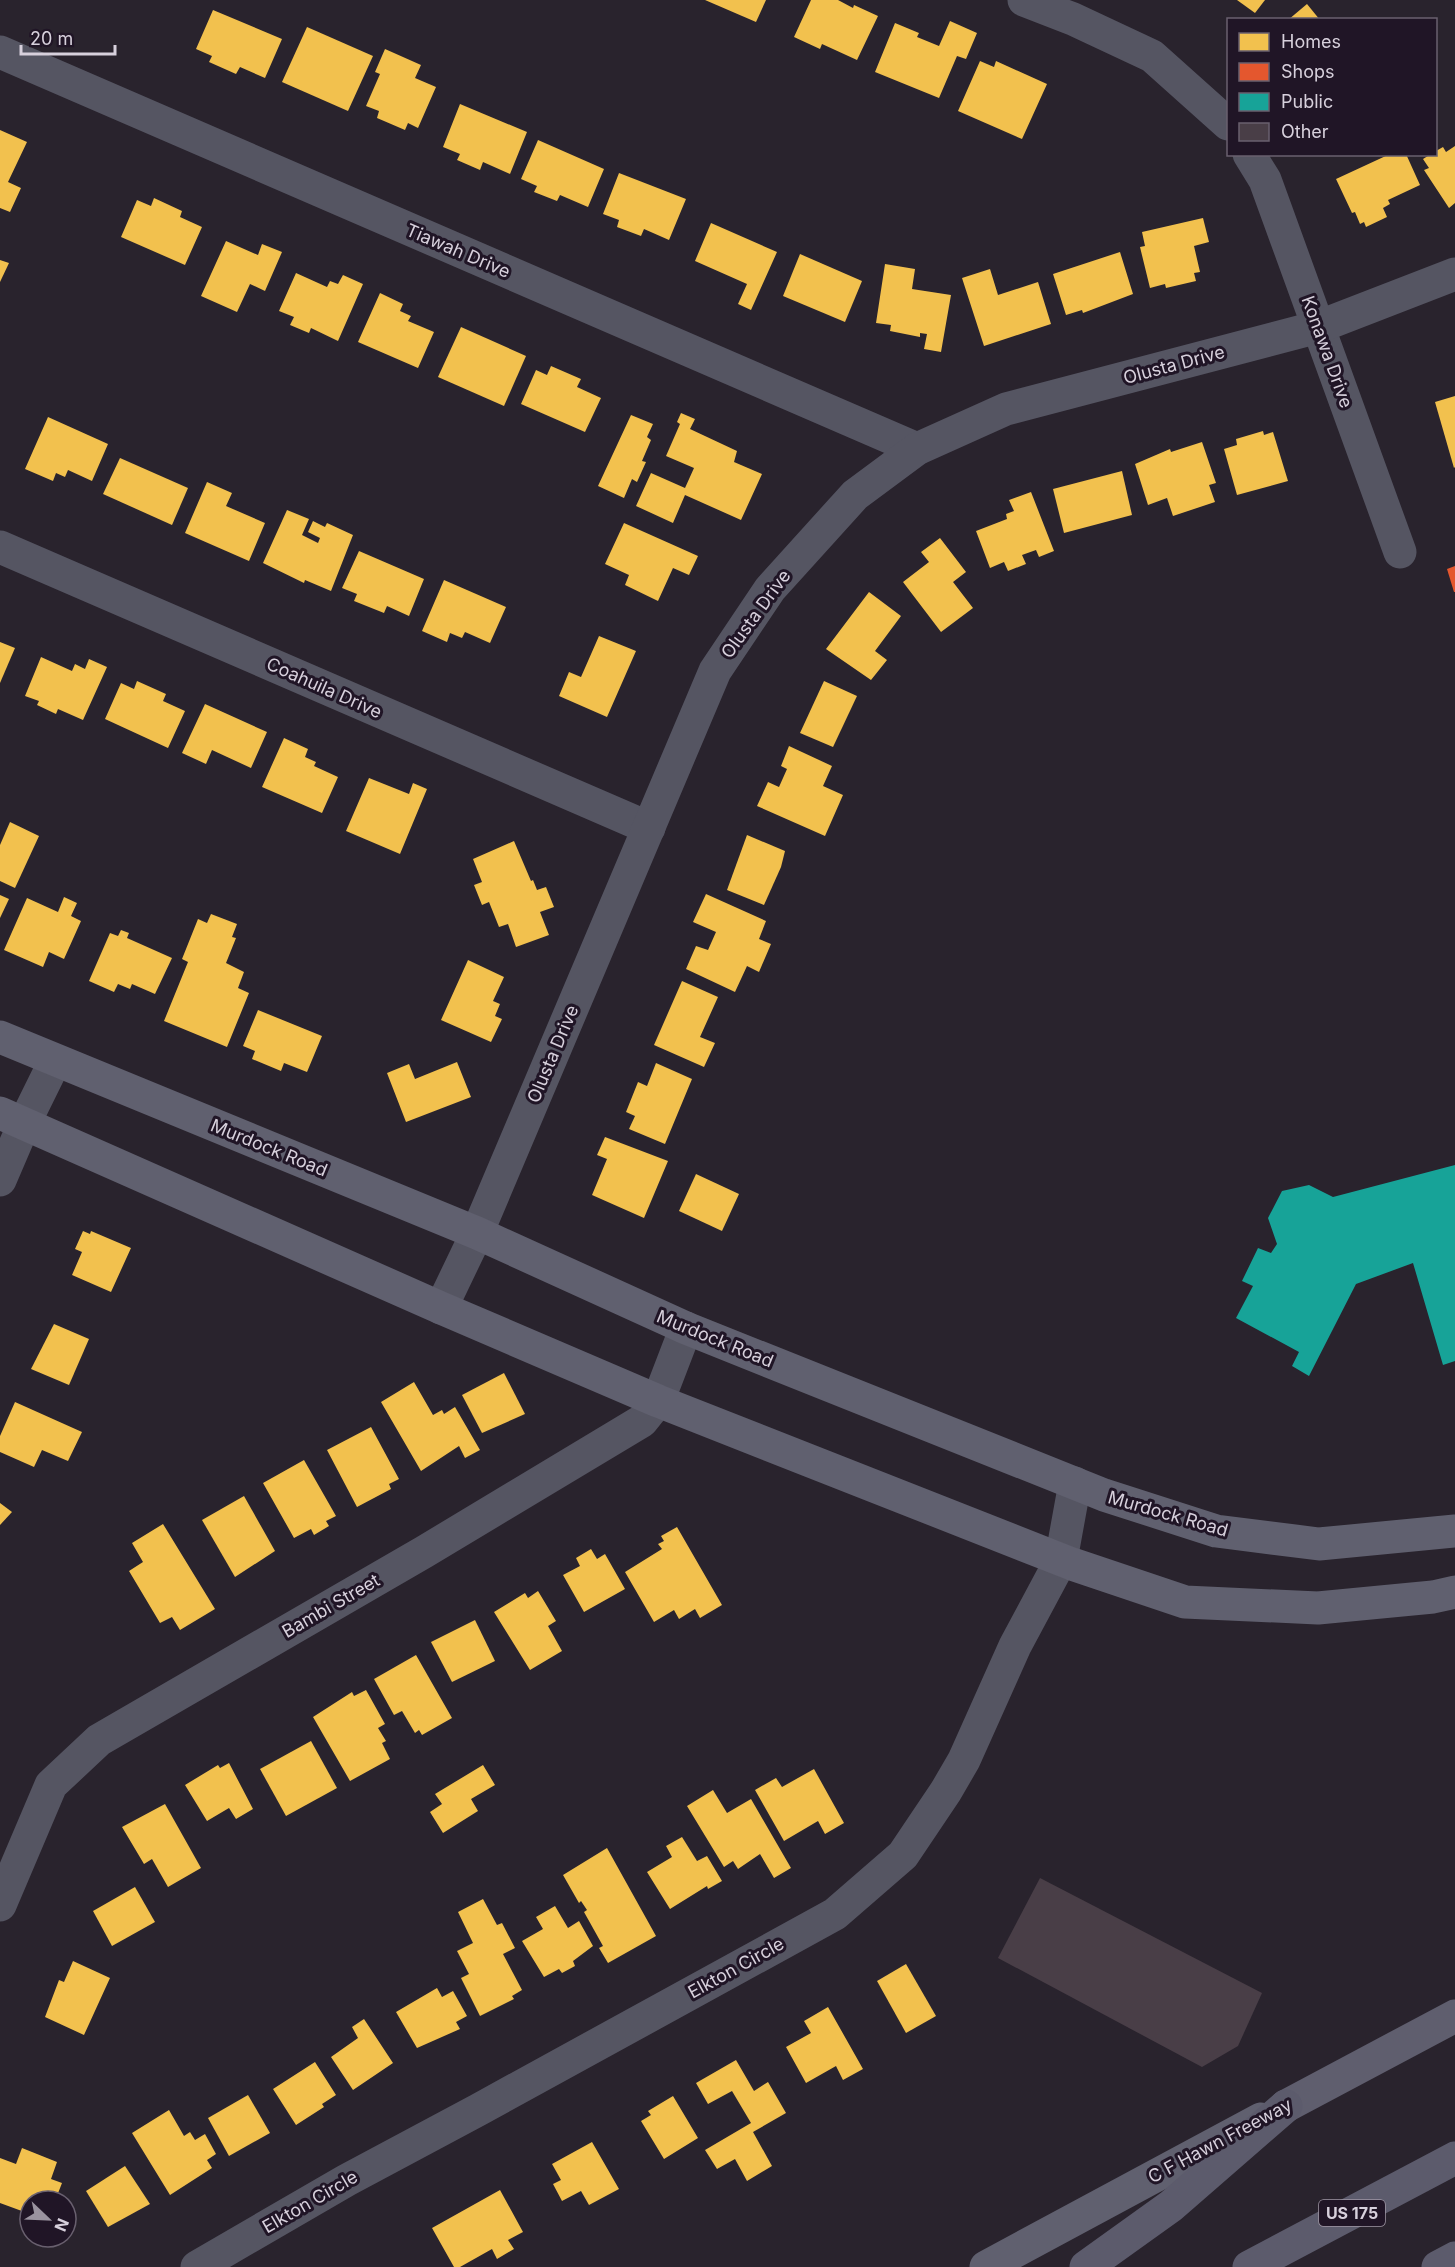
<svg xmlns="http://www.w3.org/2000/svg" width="1455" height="2267" viewBox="0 0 1455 2267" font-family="Inter,sans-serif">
	<rect width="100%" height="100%" fill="#29232d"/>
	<g fill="#f2c14e">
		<polygon points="705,0 766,0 756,22"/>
		<polygon points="811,0 838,0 853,8 854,5 878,16 857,60 822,44 820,49 794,37"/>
		<polygon points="1237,0 1265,0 1255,13"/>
		<polygon points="1307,4 1320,20 1288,20"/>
		<polygon points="213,10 282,39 265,78 240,67 236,74 209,62 212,56 196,49"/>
		<polygon points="950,21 977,33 966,59 957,56 939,98 875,72 895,23 919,33 917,37 939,46"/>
		<polygon points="307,27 373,56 348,111 282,82"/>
		<polygon points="385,49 421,65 415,78 436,87 418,128 408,123 405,130 377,118 379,111 366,106 380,74 375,72"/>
		<polygon points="980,61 994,67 996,61 1047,84 1022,139 958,111"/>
		<polygon points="460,104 527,132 510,174 483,162 480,170 457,160 460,154 443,147"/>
		<polygon points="0,130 27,142 8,182 21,188 10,212 0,208"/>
		<polygon points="538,140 604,169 588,207 560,195 557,201 534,192 537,186 521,179"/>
		<polygon points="1455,146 1455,203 1449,208 1424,170 1429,168 1423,159 1431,154 1436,154 1436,151 1443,147 1446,152"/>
		<polygon points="1390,154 1406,154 1420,185 1388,200 1390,204 1383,208 1387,217 1366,227 1364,222 1360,224 1355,212 1352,213 1336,179"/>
		<polygon points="619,173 686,199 669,240 644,229 641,236 617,227 619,220 603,214"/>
		<polygon points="154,198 182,211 180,217 202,227 185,265 121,237 137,200 151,206"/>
		<polygon points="1203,218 1209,242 1194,246 1200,272 1194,273 1196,281 1166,288 1165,284 1150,288 1140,247 1145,246 1142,232"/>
		<polygon points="711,223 777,252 751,310 738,304 747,284 695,261"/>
		<polygon points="226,241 258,255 262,244 282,252 265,291 250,284 237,312 201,296"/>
		<polygon points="1120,252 1133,294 1083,313 1082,310 1066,315 1053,274"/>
		<polygon points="800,254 862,281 845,322 783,296"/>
		<polygon points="0,260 9,263 0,282"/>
		<polygon points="885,264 915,269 912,289 951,295 941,352 924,349 927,334 920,333 920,337 890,331 891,325 876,323"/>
		<polygon points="990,269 998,295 1038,282 1051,324 984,346 962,278"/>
		<polygon points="296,273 327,287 330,281 338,284 343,275 363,284 338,341 311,328 309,333 290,325 294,317 279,311"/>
		<polygon points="380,293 403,304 400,311 411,316 408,321 434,332 418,368 358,342"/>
		<polygon points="461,327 526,356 504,406 438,377"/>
		<polygon points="551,366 581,379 577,387 601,398 585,432 521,404 536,370 547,375"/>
		<polygon points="1455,396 1455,467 1454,468 1435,402"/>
		<polygon points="681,413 695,419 690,429 737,451 734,462 762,474 741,520 685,495 673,523 636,506 651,473 685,488 694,468 666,456 680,424 677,422"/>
		<polygon points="631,415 653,424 647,437 651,440 642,461 646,462 637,482 632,479 624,498 598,486"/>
		<polygon points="48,417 108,444 92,481 68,470 65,477 56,473 53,481 25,469"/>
		<polygon points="1263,431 1264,435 1273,432 1288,481 1237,495 1224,449 1237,445 1236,439"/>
		<polygon points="1202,442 1216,483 1209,485 1215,502 1173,516 1167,498 1148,505 1135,464 1170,449 1171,452"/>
		<polygon points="120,458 188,488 172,525 103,494"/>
		<polygon points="1122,471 1132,515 1064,533 1053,489"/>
		<polygon points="207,482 232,493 226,506 265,523 249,561 185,533"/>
		<polygon points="1031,492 1054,551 1039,557 1036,550 1022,555 1026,564 1008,571 1004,562 990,568 976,531 1007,519 1006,514 1014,511 1009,500"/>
		<polygon points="287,510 309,519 302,535 318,543 320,538 308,532 313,521 325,527 327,523 353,535 331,591 305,580 304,583 263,563"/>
		<polygon points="624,523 698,556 689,575 673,568 658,601 625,585 629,575 605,564"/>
		<polygon points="940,538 966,572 953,582 973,608 941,632 903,582 929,562 921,552"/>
		<polygon points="359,551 424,579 409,616 387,606 384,613 354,601 357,594 342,588"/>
		<polygon points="444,580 506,607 490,643 465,632 462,638 450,633 447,642 422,631"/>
		<polygon points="869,592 901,616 875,651 887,660 871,680 826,649"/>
		<polygon points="599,636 636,651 607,717 559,696 569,672 581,677"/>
		<polygon points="0,642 15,648 0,683"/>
		<polygon points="41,657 72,671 75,664 85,669 89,659 107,667 83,720 58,709 56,714 37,705 39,701 25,696"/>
		<polygon points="137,681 166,694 163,701 185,711 168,748 105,719 121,683 134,689"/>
		<polygon points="824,681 857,696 833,747 800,733"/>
		<polygon points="205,704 267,732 251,768 212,750 206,764 182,753"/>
		<polygon points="284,738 308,749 305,757 316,762 314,766 338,777 322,813 262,787"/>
		<polygon points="789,746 832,766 823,786 843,795 825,836 757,806 768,782 779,787 787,769 781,766"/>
		<polygon points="369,778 409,794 413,783 427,789 400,854 346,831"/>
		<polygon points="10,822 39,836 15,888 0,881 0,845"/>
		<polygon points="747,835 785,851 781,867 764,905 727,890"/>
		<polygon points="514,841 531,881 533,880 537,890 546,887 554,907 540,912 549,935 516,947 508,924 499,927 489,902 482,905 474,885 482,882 473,859"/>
		<polygon points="706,894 766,921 759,939 771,944 759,972 747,966 735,992 686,969 696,946 708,950 716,932 693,922"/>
		<polygon points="0,895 9,899 0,918"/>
		<polygon points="64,897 77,903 71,916 81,921 64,959 49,952 43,967 4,950 27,898 58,912"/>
		<polygon points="211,914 237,924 232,937 236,938 226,963 244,972 238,988 249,993 227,1047 164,1021 188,962 182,959 198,919 207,923"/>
		<polygon points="121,930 129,933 127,938 172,958 155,994 132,984 130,989 118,984 114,992 89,981 110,933 118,936"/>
		<polygon points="468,960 504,977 493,1001 500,1004 495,1016 502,1019 491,1042 441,1020"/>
		<polygon points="682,981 718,997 700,1037 715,1043 704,1067 654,1045"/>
		<polygon points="258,1010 322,1036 307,1072 284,1063 281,1071 252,1059 255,1051 243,1046"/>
		<polygon points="457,1062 471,1097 406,1122 387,1073 409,1064 415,1079"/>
		<polygon points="656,1063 692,1079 665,1144 629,1129 635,1116 626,1112 638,1082 647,1086"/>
		<polygon points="605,1137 668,1161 644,1218 592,1195 607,1159 597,1155"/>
		<polygon points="696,1174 739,1194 722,1231 679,1211"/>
		<polygon points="83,1231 90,1234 91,1231 131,1248 111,1292 72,1275 82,1252 75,1249"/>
		<polygon points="54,1324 89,1339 69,1385 31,1369"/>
		<polygon points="504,1373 525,1414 482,1433 462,1395"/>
		<polygon points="414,1382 433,1415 442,1410 444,1414 455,1407 480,1450 465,1458 459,1446 421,1471 381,1402"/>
		<polygon points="15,1402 82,1432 68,1461 42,1450 34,1467 0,1452 0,1436"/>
		<polygon points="371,1427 399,1479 389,1484 391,1489 357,1507 327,1450"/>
		<polygon points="304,1460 336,1516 326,1521 329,1526 314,1535 311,1529 294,1538 263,1483"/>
		<polygon points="244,1496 275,1551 235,1577 202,1520"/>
		<polygon points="0,1503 12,1512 0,1525"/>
		<polygon points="163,1524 215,1609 180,1630 172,1617 160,1623 129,1571 143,1562 132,1543"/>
		<polygon points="677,1527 722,1605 700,1618 695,1609 679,1619 674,1610 654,1622 625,1572 662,1549 658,1544 664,1541 661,1536"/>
		<polygon points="591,1549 597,1559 605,1554 625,1589 584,1612 563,1575 580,1566 576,1558"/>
		<polygon points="538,1591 556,1621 548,1626 562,1651 530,1670 494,1612 525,1593 528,1598"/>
		<polygon points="475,1620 495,1661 452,1682 431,1642"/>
		<polygon points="416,1655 452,1718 422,1735 419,1730 415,1733 402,1711 394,1715 374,1679"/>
		<polygon points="366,1690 385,1724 378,1728 386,1741 382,1743 390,1759 350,1781 313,1717 352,1692 354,1696"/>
		<polygon points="311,1741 337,1788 286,1816 260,1769"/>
		<polygon points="229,1763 253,1809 236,1819 229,1808 207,1821 185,1785 218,1765 220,1768"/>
		<polygon points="483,1765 495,1785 471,1799 478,1811 443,1833 430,1812 442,1804 435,1794"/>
		<polygon points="814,1769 844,1823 825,1834 818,1821 784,1841 755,1790 776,1778 782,1787"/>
		<polygon points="713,1790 727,1813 751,1799 791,1868 774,1878 760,1854 738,1869 733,1861 724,1867 687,1806"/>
		<polygon points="165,1804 201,1868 168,1887 152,1859 144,1864 122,1827"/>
		<polygon points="682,1837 697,1861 707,1856 722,1881 708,1889 707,1886 670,1909 647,1872 672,1857 666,1846"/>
		<polygon points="607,1848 656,1936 608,1963 599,1948 603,1946 584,1912 587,1910 581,1901 579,1903 563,1875"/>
		<polygon points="135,1887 155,1922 112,1946 93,1911"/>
		<polygon points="483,1899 497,1925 502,1923 515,1948 503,1954 522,1990 512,1996 514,1999 480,2016 461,1978 469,1974 457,1951 473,1943 458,1912"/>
		<polygon points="555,1906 568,1928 579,1921 593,1946 573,1961 575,1966 562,1973 559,1969 544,1977 522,1941 543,1929 536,1917"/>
		<polygon points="73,1961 110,1978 84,2035 45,2017 59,1980 64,1982"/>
		<polygon points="906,1964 936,2016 906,2033 877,1981"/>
		<polygon points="437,1988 442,1997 453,1991 467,2016 456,2022 460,2029 417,2048 396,2012"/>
		<polygon points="828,2007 863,2069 843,2080 836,2066 806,2083 786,2047 811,2033 804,2021"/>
		<polygon points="364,2019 393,2063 353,2090 331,2057 358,2038 352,2027"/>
		<polygon points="736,2060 754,2091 768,2082 786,2113 753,2132 772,2166 747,2181 735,2159 717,2169 705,2150 751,2123 732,2091 708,2104 696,2083"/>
		<polygon points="315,2062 336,2095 322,2104 324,2107 296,2125 273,2089"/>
		<polygon points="248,2095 270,2133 229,2156 208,2118"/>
		<polygon points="673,2096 698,2138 664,2159 641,2121 651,2115 648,2111"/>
		<polygon points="169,2110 184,2136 190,2132 195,2140 205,2134 216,2154 207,2160 212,2168 170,2195 132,2133"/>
		<polygon points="592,2142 619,2189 589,2205 581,2191 562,2201 553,2184 561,2180 552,2164"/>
		<polygon points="22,2148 57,2162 51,2179 62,2183 55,2201 30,2201 30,2214 0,2203 0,2158 16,2164"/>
		<polygon points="125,2166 150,2204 108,2227 86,2191"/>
		<polygon points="500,2190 523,2232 508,2240 514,2249 497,2259 492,2249 460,2267 454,2267 432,2228"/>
	</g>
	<polygon fill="#e4572e" points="1455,566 1455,592 1454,592 1447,569"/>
	<polygon fill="#17a398" points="1455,1165 1455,1361 1443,1365 1413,1263 1356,1284 1309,1376 1292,1366 1299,1352 1236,1318 1253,1286 1242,1281 1258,1248 1271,1253 1277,1244 1268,1218 1282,1191 1309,1185 1333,1197"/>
	<polygon fill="#493e47" points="1040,1878 1262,1993 1238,2046 1202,2067 998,1958"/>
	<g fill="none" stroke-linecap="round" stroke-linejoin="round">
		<g stroke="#555562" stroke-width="33">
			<polyline points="1024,0 1073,19 1152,56 1228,124"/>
			<polyline points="0,52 917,449"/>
			<polyline points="1249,154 1265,180 1400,552"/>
			<polyline points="0,547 649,828"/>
			<polyline points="0,1180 24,1124 55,1061"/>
			<polyline points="441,1308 477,1233 715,671 770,589 855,495 917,449 1006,409 1318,327 1455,274"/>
			<polyline points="0,1905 51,1785 99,1740 424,1552 642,1421 658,1401 686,1328"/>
			<polyline points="197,2267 347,2180 478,2110 835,1914 903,1855 946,1791 964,1760 1015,1646 1061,1560 1075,1483"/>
		</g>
		<g stroke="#60606f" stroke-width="33">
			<polyline points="0,1037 477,1233 686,1328 1104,1495 1216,1531 1319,1544 1455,1531"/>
			<polyline points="0,1113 441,1308 658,1401 1072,1564 1185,1602 1318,1608 1433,1597 1455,1592"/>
			<polyline points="986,2267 1261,2119"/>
		</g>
		<polyline stroke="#5f5e6e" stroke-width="33" points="1286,2106 1455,2016"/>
		<g stroke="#5c5b6c" stroke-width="33">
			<polyline points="1086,2267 1171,2206 1286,2106"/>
			<polyline points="1249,2267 1455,2158"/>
			<polyline points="1438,2267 1455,2258"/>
		</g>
	</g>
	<g text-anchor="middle" stroke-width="6" stroke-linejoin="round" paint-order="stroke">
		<rect fill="#201526" stroke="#a098a5" stroke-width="1.5" x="1319" y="2200" width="66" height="26" rx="4.5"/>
		<g font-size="16" font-weight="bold" fill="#d7d0dc">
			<text x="1352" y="2219">US 175</text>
		</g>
		<g font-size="18" fill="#d7d0dc" stroke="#201526">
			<text transform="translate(458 251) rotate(23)" y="6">Tiawah Drive</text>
			<text transform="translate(1327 352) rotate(70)" y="6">Konawa Drive</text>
			<text transform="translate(1174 365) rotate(-15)" y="6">Olusta Drive</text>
			<text transform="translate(756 614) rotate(-54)" y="6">Olusta Drive</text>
			<text transform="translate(324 688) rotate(24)" y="6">Coahuila Drive</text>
			<text transform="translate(553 1054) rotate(-67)" y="6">Olusta Drive</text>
			<text transform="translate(269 1148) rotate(22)" y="6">Murdock Road</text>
			<text transform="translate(715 1339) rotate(22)" y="6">Murdock Road</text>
			<text transform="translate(1168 1514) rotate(16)" y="6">Murdock Road</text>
			<text transform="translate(331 1606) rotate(-30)" y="6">Bambi Street</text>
			<text transform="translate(736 1968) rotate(-29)" y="6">Elkton Circle</text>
			<text transform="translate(1220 2141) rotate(-28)" y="6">C F Hawn Freeway</text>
			<text transform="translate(310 2202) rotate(-30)" y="6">Elkton Circle</text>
		</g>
	</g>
	<rect x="1227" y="18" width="210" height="138" fill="#201526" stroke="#69606f" stroke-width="1.5"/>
	<rect x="1239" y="33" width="30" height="18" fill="#f2c14e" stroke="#69606f" stroke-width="1.5"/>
	<text x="1281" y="48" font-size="18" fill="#d7d0dc">Homes</text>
	<rect x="1239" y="63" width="30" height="18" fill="#e4572e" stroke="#69606f" stroke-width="1.5"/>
	<text x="1281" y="78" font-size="18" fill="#d7d0dc">Shops</text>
	<rect x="1239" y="93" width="30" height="18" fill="#17a398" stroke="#69606f" stroke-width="1.5"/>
	<text x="1281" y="108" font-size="18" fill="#d7d0dc">Public</text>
	<rect x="1239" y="123" width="30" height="18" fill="#493e47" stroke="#69606f" stroke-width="1.5"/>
	<text x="1281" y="138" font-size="18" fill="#d7d0dc">Other</text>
	<g transform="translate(48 2219) rotate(113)"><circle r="28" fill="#201526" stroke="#69606f" stroke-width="1.5"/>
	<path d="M0-4.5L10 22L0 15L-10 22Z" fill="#9a939f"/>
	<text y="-9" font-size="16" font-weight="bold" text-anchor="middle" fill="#d7d0dc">N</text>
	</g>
	<path d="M21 45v9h94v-9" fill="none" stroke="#d7d0dc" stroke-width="3"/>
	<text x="30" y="45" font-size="18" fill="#d7d0dc" stroke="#201526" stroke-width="4.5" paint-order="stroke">20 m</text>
</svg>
